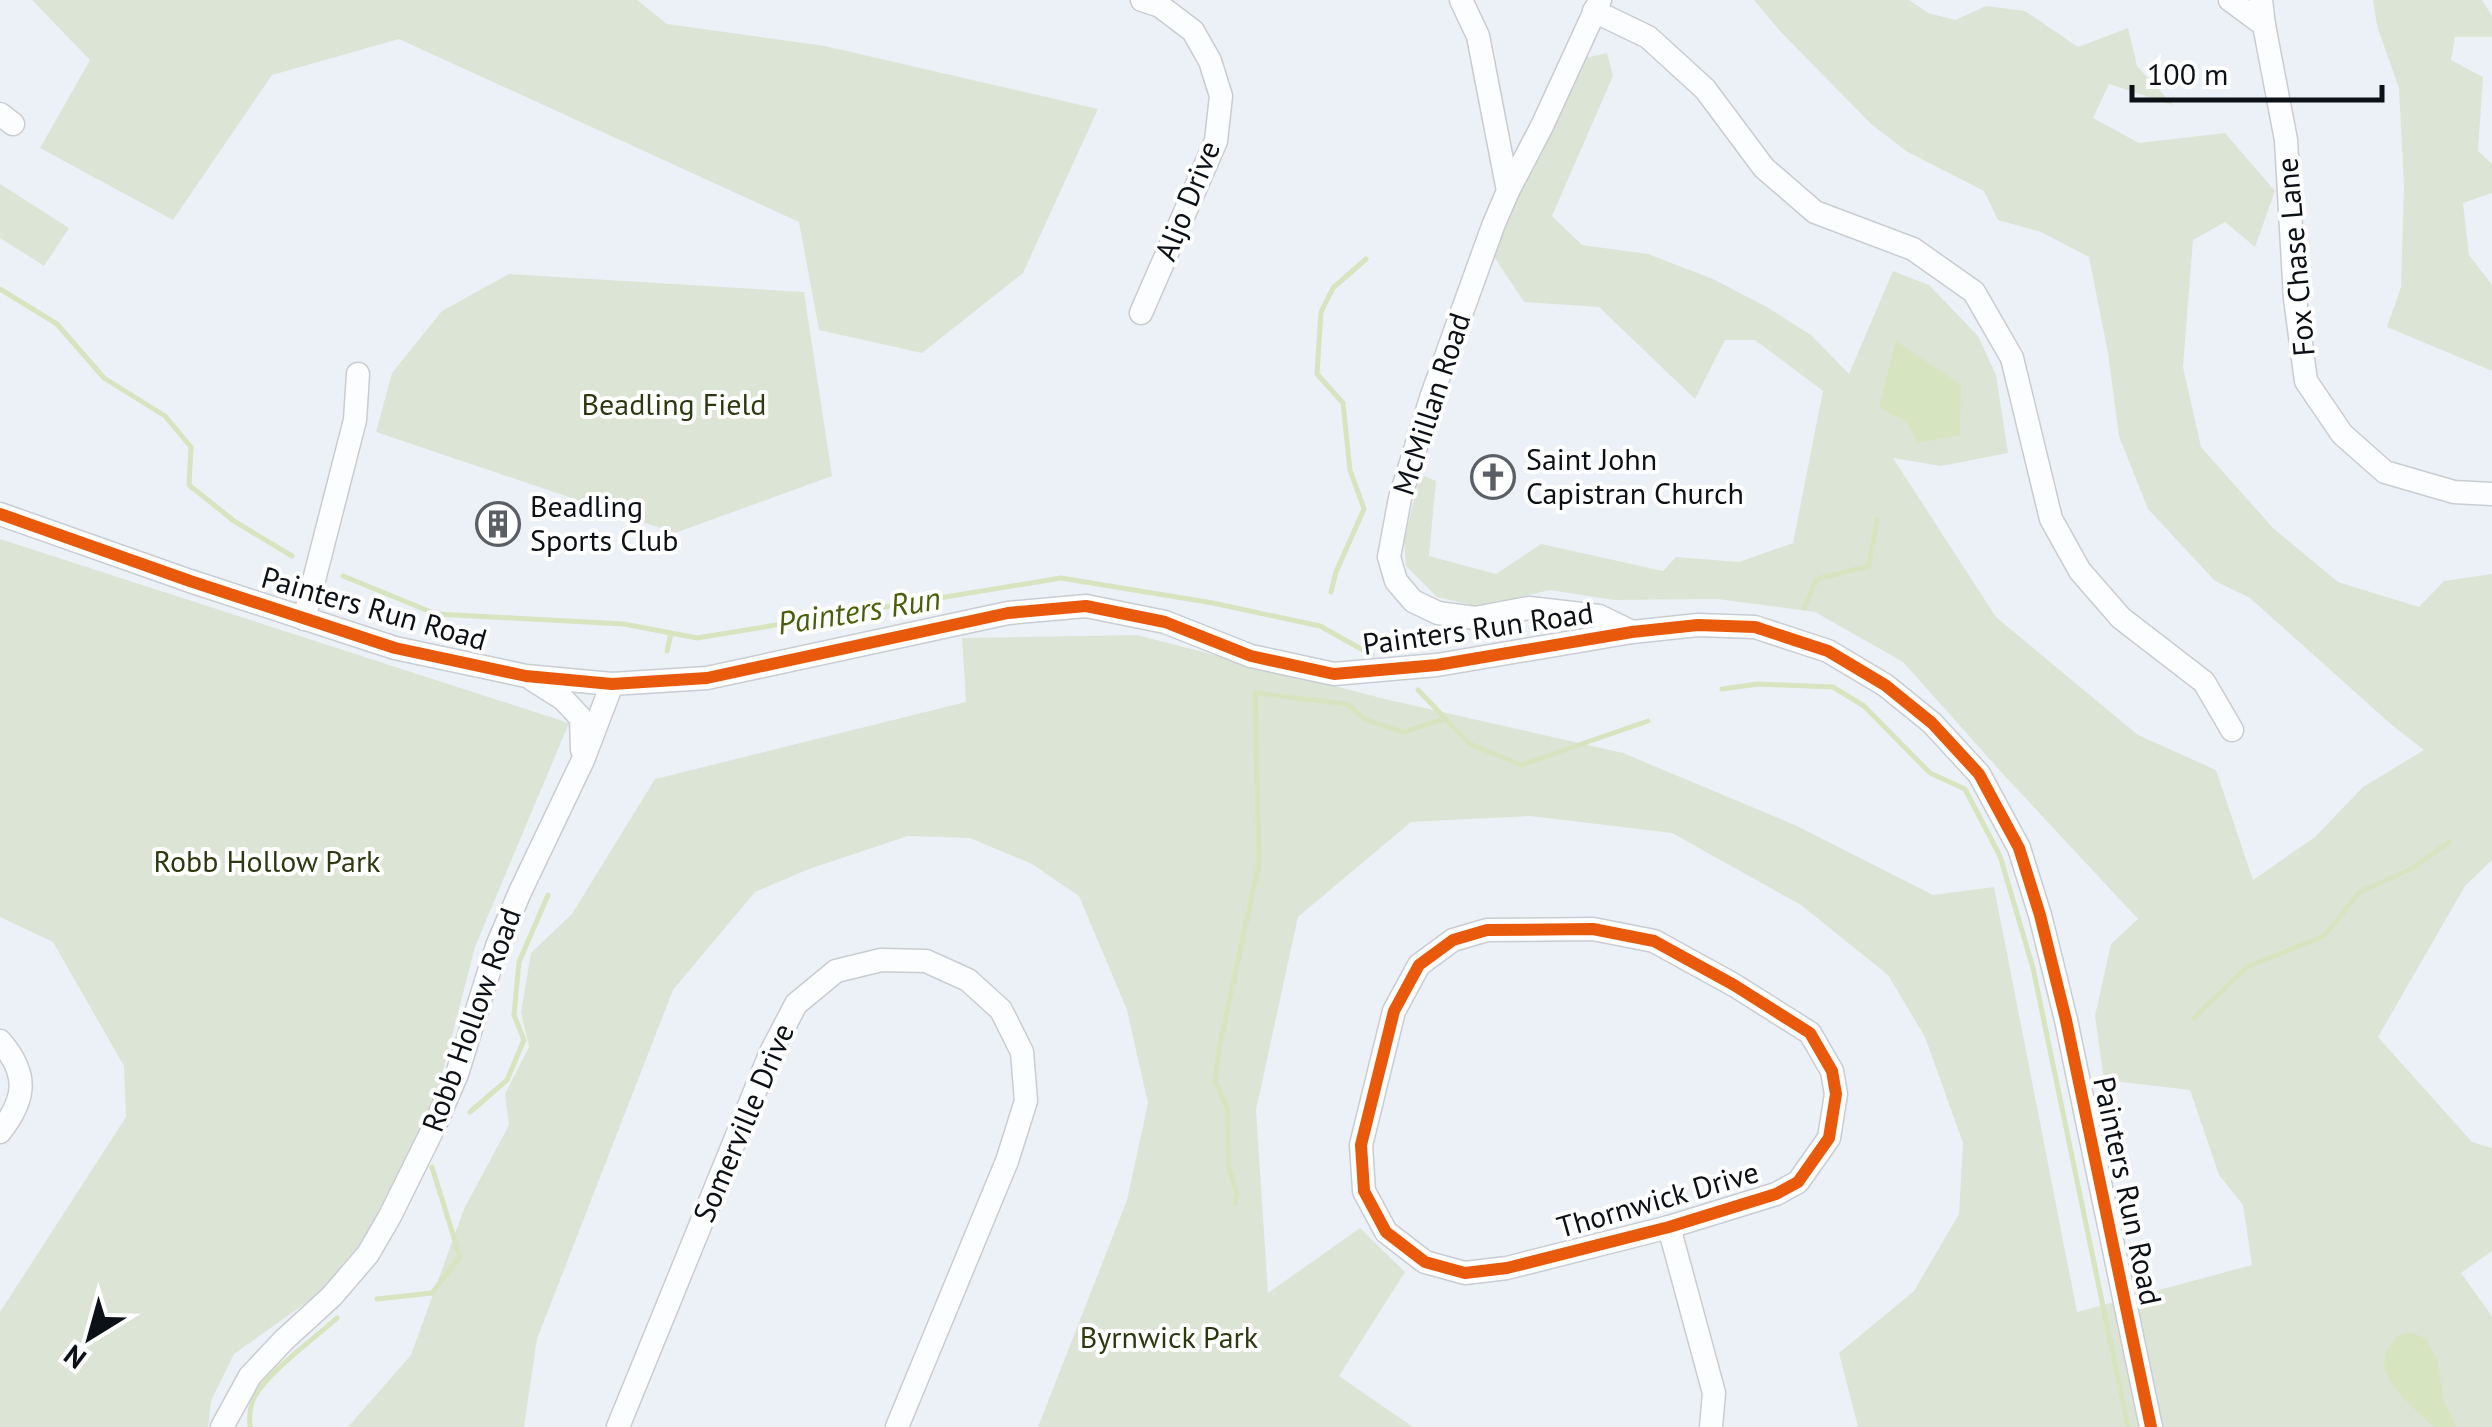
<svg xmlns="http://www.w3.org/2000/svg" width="2492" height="1427" viewBox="0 0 2492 1427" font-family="'PT Sans',sans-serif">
	<rect width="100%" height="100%" fill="#ecf1f7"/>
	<g fill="#dce5d5">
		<polygon points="32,0 637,0 667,24 825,46 1098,109 1023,273 922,353 819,330 799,222 399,39 272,75 173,220 40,148 90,60"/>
		<polygon points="1754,0 1909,0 1928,13 1955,20 1986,6 2025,11 2078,47 2128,28 2137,66 2173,105 2109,84 2093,118 2139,143 2225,133 2275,191 2255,247 2225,222 2193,240 2183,367 2201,447 2273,528 2338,582 2419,607 2444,581 2492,574 2492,860 2465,886 2378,1037 2472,1142 2492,1148 2492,1251 2461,1273 2492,1316 2492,1427 1858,1427 1839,1353 1914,1291 1959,1214 1963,1143 1925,1037 1888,975 1801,905 1672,833 1530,816 1411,822 1298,917 1256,1110 1268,1293 1360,1228 1405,1272 1339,1376 1413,1427 1038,1427 1127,1200 1148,1103 1127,1010 1079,896 1032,864 970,838 908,836 809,869 755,892 673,990 537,1339 524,1427 348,1427 411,1355 464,1209 509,1125 505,1094 529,1047 521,1012 531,953 572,914 655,779 966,702 962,638 1137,635 1385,699 1623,753 1797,826 1933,895 1994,887 2077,1312 2252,1265 2243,1205 2219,1175 2190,1090 2104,1080 2095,1016 2111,944 2138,919 2003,774 1903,662 1815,612 1717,599 1614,600 1550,590 1479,607 1437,597 1406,566 1404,541 1420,474 1436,481 1429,556 1496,574 1541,544 1663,571 1676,557 1739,562 1793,543 1823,391 1755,340 1725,340 1695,399 1599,307 1524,302 1493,255 1524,180 1585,58 1607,53 1613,76 1552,216 1582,245 1648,254 1713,279 1767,307 1812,336 1849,374 1893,271 1929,285 1978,336 1996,375 2008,453 1941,466 1893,458 1996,617 2138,735 2216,770 2253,880 2315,837 2363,787 2424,750 2393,726 2250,598 2215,581 2148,509 2119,436 2108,353 2089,257 2041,232 1998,220 1984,191 1906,151 1870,123 1780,31"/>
		<polygon points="2373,0 2482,0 2492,16 2492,37 2455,37 2451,60 2483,77 2478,151 2492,164 2492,193 2463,203 2469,255 2492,285 2492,371 2387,327 2401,287 2404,185 2399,88 2377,26"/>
		<polygon points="0,184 69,228 44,266 0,238"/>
		<polygon points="509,274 804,292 832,476 675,533 376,432 392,373 442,311"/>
		<polygon points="0,539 569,723 475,947 436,1098 365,1238 317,1295 234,1354 211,1401 208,1427 0,1427 0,1312 126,1117 124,1066 53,942 0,917"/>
	</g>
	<g fill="#d6e4c0">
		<polygon points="1896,341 1961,385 1960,435 1918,443 1907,422 1879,407"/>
		<path d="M2411,1332L2426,1339L2438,1361L2443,1399L2456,1427H2434C2418,1411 2379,1382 2385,1357C2386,1350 2394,1341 2397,1336Z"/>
	</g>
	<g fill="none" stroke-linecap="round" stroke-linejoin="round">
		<g stroke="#d6e4c0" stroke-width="5">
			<polyline points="0,289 57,324 104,378 165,416 191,447 189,485 234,521 292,556"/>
			<polyline points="343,576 436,614 624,624 697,638 1061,578 1213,603 1320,626 1372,655"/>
			<polyline points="1331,592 1336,572 1364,509 1350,470 1343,403 1317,374 1321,312 1333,288 1366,259"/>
			<polyline points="1804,608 1817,579 1869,566 1877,520"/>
			<polyline points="667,651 671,633"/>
			<polyline points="1722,689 1758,684 1833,687 1864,706 1930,773 1965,789 2000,856 2033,968 2128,1427"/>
			<polyline points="1418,690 1470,744 1521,765 1648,721"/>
			<polyline points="2194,1018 2247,967 2324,936 2360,892 2413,868 2449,842"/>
			<polyline points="470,1112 507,1080 524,1040 514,1015 519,962 548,895"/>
			<polyline points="1235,1203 1237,1194 1229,1168 1227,1108 1215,1081 1219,1049 1259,863 1255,693 1347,704 1366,720 1403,732 1445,719"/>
			<polyline points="377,1299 432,1293 460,1257 432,1167"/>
			<path d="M250,1427C249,1417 250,1405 255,1396C270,1370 314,1339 337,1318"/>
		</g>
		<g stroke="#c8cdd3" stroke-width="25">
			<g id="minor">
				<polyline points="1461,0 1478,36 1508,191"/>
				<polyline points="1600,0 1542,126 1508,191 1493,226 1432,395 1400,498 1389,557 1396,581 1413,601 1438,613 1475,618 1529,608 1599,616 1632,632"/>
				<polyline points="2230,0 2264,25 2261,0"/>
				<polyline points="1594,11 1648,37 1705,89 1764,168 1815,212 1913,249 1974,292 2012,358 2051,519 2080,571 2121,618 2204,682 2232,730"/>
				<polyline points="2264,25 2286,140 2295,299 2306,381 2342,434 2385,472 2454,492 2492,494"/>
				<polyline points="0,114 13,124"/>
				<polyline points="1141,313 1216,141 1221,96 1210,61 1193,31 1160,6 1142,0"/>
				<polyline points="0,514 190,581 395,648 526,676 612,684 707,678 1008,613 1086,606 1165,622 1251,656 1334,674 1437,665 1632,632 1698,625 1755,627 1828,651 1885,685 1932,723 1979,774 2019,848 2040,915 2066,1020 2151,1427"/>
				<polyline points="304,619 355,420 358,374"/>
				<polyline points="533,680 563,699 581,718 582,750"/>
				<polygon points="1593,929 1654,941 1734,985 1810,1033 1832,1071 1836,1094 1829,1138 1798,1182 1776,1194 1669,1227 1507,1268 1465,1273 1425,1262 1386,1232 1364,1191 1361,1145 1394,1011 1419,965 1453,940 1487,930"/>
				<path d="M0,1041C29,1074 26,1099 0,1132"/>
				<polyline points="1669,1227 1714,1393 1711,1427"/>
				<polyline points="222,1427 250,1376 284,1340 332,1296 368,1254 390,1216 435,1125 457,1074 497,946 520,892 583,760 612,684"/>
				<polyline points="618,1427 771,1052 796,1004 836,971 881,960 926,961 968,980 1001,1010 1022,1052 1026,1101 1007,1161 897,1427"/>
			</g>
		</g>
		<use href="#minor" stroke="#fcfdfe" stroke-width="22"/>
		<g stroke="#fff" stroke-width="19">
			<g id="cycleway">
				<polyline points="0,514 190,581 395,648 526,676 612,684 707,678 1008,613 1086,606 1165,622 1251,656 1334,674 1437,665 1632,632 1698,625 1755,627 1828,651 1885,685 1932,723 1979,774 2019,848 2040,915 2066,1020 2151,1427"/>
				<polygon points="1593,929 1654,941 1734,985 1810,1033 1832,1071 1836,1094 1829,1138 1798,1182 1776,1194 1669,1227 1507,1268 1465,1273 1425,1262 1386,1232 1364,1191 1361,1145 1394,1011 1419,965 1453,940 1487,930"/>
			</g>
		</g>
		<use href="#cycleway" stroke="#e8590c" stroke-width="12"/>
	</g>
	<defs>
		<g id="church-ring" transform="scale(2.25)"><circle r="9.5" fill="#fff" stroke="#5a5f65" stroke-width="1.5"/><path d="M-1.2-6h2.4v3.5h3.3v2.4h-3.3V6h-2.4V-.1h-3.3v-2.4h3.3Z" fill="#5a5f65"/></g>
		<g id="building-ring" transform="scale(2.25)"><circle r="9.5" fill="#fff" stroke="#5a5f65" stroke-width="1.5"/><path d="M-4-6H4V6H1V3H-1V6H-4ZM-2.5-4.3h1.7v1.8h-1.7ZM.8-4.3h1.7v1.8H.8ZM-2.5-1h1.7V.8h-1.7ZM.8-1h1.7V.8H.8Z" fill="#5a5f65"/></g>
	</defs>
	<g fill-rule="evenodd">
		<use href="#church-ring" x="1493" y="477"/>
		<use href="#building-ring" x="498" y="524"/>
	</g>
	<g text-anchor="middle" stroke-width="8" stroke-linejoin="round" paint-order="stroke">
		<g font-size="30" fill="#0c1117" stroke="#fff">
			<text transform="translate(1188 201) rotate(-68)" y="10">Aljo Drive</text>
			<text transform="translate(2296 257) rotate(-95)" y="10">Fox Chase Lane</text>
			<text transform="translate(1432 404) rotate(-72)" y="10">McMillan Road</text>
			<text transform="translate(374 609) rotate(16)" y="10">Painters Run Road</text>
			<text transform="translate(1478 629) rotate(-8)" y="10">Painters Run Road</text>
			<text transform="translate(472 1020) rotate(-70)" y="10">Robb Hollow Road</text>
			<text transform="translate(744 1123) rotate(-67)" y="10">Somerville Drive</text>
			<text transform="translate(2127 1191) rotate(78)" y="10">Painters Run Road</text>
			<text transform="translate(1658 1200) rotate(-16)" y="10">Thornwick Drive</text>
		</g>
		<g font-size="30" fill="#2d3810" stroke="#fff">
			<text x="674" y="415">Beadling Field</text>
			<text x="267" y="872">Robb Hollow Park</text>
			<text x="1169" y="1348">Byrnwick Park</text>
		</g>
		<g font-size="30" fill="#0c1117" stroke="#fff" text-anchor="start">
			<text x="1526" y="470">Saint John<tspan x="1526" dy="34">Capistran Church</tspan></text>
			<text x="530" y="517">Beadling<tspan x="530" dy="34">Sports Club</tspan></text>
		</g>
		<g font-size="32" font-style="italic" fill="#495e09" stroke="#fff">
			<text transform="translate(859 611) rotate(-9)" y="11">Painters Run</text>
		</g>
	</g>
	<g transform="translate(90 1337) rotate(217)" stroke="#ffffff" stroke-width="8" paint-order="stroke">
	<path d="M0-8L18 38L0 25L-18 38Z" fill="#0c1117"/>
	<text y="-15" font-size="28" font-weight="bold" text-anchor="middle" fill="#0c1117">N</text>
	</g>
	<path d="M2132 85v15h250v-15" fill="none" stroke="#0c1117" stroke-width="5"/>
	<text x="2147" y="85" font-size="30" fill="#0c1117" stroke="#ffffff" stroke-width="8" paint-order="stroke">100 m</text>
</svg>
